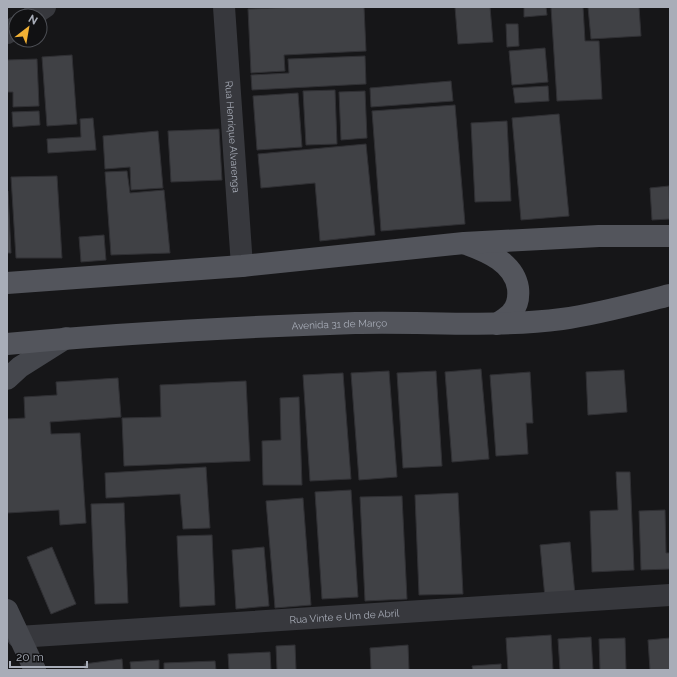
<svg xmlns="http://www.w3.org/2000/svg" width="677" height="677" viewBox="0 0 677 677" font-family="Raleway,sans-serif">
	<rect width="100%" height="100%" fill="#161618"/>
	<g fill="#404145" stroke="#303034">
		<polygon points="300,7 364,7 366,51 284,55 285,71 251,73 248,9"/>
		<polygon points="455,7 490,7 493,42 458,44"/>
		<polygon points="524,7 546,7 547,15 524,17"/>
		<polygon points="551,7 583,7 585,41 599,41 602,99 557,101"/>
		<polygon points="588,7 639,7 641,36 591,39"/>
		<polygon points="506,24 518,24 519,46 507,47"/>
		<polygon points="545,48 548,82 512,85 509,51"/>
		<polygon points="72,55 77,124 47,126 42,57"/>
		<polygon points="365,56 366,84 252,90 251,75 289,73 288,59"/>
		<polygon points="37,59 39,106 13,107 13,92 7,92 7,60"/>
		<polygon points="451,81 453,101 371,107 370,88"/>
		<polygon points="548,86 549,101 515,103 513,88"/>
		<polygon points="335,90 337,144 306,145 303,91"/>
		<polygon points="365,91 367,138 341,140 339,92"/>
		<polygon points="298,93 302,147 257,150 253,96"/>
		<polygon points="455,105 465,224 381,231 372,111"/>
		<polygon points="39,111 40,125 13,127 12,112"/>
		<polygon points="559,114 569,216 521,220 512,118"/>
		<polygon points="93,118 96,150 48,153 47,139 81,137 80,119"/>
		<polygon points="507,121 511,201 475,202 471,123"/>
		<polygon points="219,129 222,180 171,182 168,131"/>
		<polygon points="158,131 163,188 131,190 130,167 105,169 103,136"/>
		<polygon points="366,144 375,235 320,241 315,183 261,188 258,154"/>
		<polygon points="127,171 130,193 164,190 170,253 111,255 105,172"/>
		<polygon points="57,176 62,258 16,258 11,177"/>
		<polygon points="669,186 670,219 652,220 650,188"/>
		<polygon points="7,191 8,191 11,253 7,253"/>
		<polygon points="104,235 106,260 81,262 79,237"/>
		<polygon points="481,369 489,459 452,462 445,372"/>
		<polygon points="624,370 627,412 588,415 586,372"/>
		<polygon points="389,371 397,477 359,480 351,373"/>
		<polygon points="436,371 442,466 403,468 397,373"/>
		<polygon points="530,372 533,423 526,423 528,454 496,456 490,375"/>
		<polygon points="343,373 351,479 310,481 303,375"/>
		<polygon points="118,378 121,417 50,422 51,434 80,433 86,523 60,525 59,510 7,513 7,419 25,418 24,397 57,395 56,382"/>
		<polygon points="246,381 250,461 124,466 122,418 161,417 160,385"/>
		<polygon points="299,397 302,485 263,485 262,441 281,440 280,398"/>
		<polygon points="206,467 210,528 183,529 180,494 106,498 105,473"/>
		<polygon points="616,472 630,472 634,570 592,572 590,511 618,510"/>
		<polygon points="351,490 358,597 322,599 315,492"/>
		<polygon points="458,493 463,594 419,595 415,495"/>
		<polygon points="402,496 407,599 365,601 360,497"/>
		<polygon points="303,498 311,605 275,608 266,501"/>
		<polygon points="124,503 128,603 95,604 91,504"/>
		<polygon points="665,510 666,553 670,553 670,569 641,570 639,511"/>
		<polygon points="212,535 215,605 180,607 177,536"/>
		<polygon points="570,542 575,595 545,598 540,545"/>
		<polygon points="52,547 76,604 51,614 27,557"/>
		<polygon points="264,547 269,606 236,609 232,550"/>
		<polygon points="551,635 553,670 508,670 506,638"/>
		<polygon points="591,637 593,670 560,670 558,639"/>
		<polygon points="625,638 626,670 600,670 599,639"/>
		<polygon points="670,638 670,670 650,670 648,640"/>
		<polygon points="295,645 296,670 277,670 276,646"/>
		<polygon points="408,645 409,670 371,670 370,648"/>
		<polygon points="270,652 271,670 229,670 228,654"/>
		<polygon points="122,659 123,670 85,670 84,664"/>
		<polygon points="159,660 159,670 131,670 130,662"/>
		<polygon points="215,661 216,670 164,670 164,663"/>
		<polygon points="501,664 501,670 473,670 472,666"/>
	</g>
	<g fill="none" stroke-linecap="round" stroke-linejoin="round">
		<g stroke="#37383d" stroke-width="22">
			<path id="s1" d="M224,7L242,266"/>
			<polyline points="32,16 45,7"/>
			<polyline points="7,33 16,27"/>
			<path id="s2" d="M18,637L670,595"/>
		</g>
		<g stroke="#45474d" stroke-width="22">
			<polyline points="7,379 20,367 66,338"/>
			<polyline points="7,610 35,670"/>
		</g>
		<g stroke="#53555c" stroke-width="22">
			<path d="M466,244C488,252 514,263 518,288C519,297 518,305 512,312C508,317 502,320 497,324"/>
			<polyline points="7,283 242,266 464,243 599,236 670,236"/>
			<path id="s3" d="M7,344C123,333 239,327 355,323C424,321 493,328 562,319C598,314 634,304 670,295"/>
		</g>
	</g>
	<g text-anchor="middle" stroke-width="4" stroke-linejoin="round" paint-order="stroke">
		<g font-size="10" fill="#a8adb8" stroke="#111113">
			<text dy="4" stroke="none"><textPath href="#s1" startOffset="130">Rua Henrique Alvarenga</textPath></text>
			<text dy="4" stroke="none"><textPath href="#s3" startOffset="333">Avenida 31 de Março</textPath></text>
			<text dy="4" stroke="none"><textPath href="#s2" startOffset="327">Rua Vinte e Um de Abril</textPath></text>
		</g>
	</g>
	<rect width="677" height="677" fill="none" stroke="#a8adb8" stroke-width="16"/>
	<g transform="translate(28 28) rotate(31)"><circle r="19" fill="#111113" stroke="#4d4f55"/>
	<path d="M0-3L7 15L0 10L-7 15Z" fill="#f2b134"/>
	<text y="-6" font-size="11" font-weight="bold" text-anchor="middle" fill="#a8adb8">N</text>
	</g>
	<path d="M10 661v6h77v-6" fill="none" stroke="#a8adb8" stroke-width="2"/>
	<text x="16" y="661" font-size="12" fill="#a8adb8" stroke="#111113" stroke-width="3" paint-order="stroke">20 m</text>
</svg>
